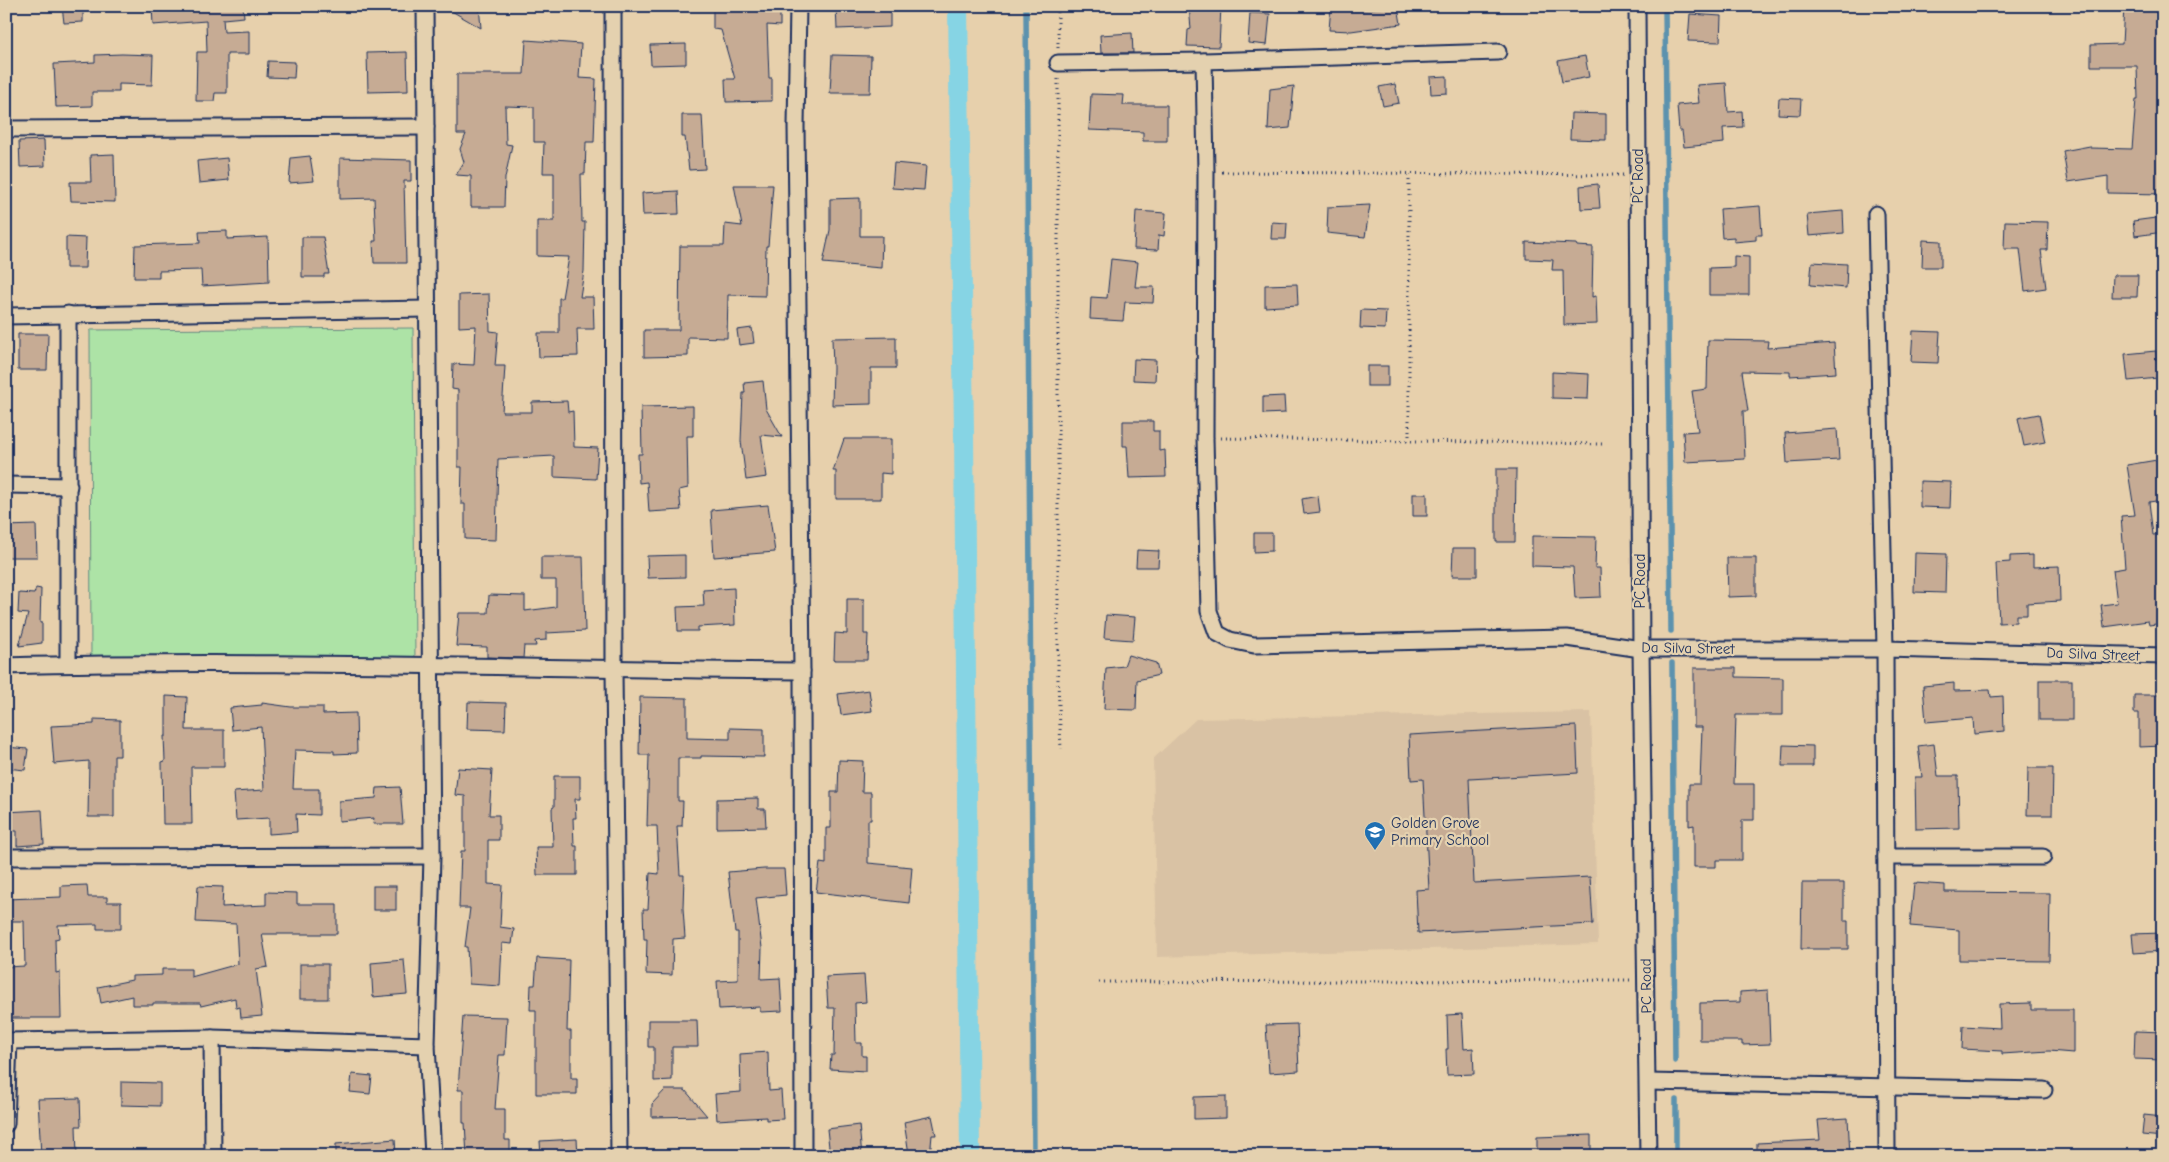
<svg xmlns="http://www.w3.org/2000/svg" width="2169" height="1162" viewBox="0 0 2169 1162" font-family="'Comic Neue',sans-serif">
	<rect width="100%" height="100%" fill="#e7d0ac"/>
	<filter id="ink" filterUnits="userSpaceOnUse"><feTurbulence type="fractalNoise" baseFrequency=".02" numOctaves="2"/><feDisplacementMap in="SourceGraphic" scale="10" xChannelSelector="R" yChannelSelector="G"/><feConvolveMatrix kernelMatrix="1 2 1 2 8 2 1 2 1" color-interpolation-filters="sRGB"/></filter>
	<g filter="url(#ink)">
		<polygon fill="#d9c2a4" points="1591,712 1598,944 1157,957 1153,759 1196,719"/>
		<polygon fill="#ade3a6" stroke="#648982" points="413,328 415,665 91,667 90,330"/>
		<g fill="none" stroke-linecap="round" stroke-linejoin="round">
			<g stroke="#5b92ae" stroke-width="5.5">
				<polyline points="1026,6 1034,1156"/>
				<polyline points="1665,6 1671,631"/>
				<polyline points="1672,663 1675,1061"/>
				<polyline points="1676,1100 1676,1156"/>
			</g>
			<polyline stroke="#86d4e4" stroke-width="20" points="958,6 964,433 970,1156"/>
		</g>
		<g fill="#c6ab94" stroke="#1b2f5e">
			<polygon points="62,6 83,6 83,22 64,23"/>
			<polygon points="152,6 243,6 244,17 223,19 224,32 249,31 249,54 227,54 227,93 215,93 214,101 196,101 197,52 207,52 206,21 153,25"/>
			<polygon points="443,6 479,6 481,28"/>
			<polygon points="713,6 780,6 780,26 767,25 769,78 772,78 772,101 726,102 725,79 735,79 721,30 713,29"/>
			<polygon points="836,6 890,6 890,27 837,29"/>
			<polygon points="1189,6 1221,6 1219,47 1187,46 1188,30 1191,29"/>
			<polygon points="1331,6 1355,6 1354,11 1398,6 1401,24 1351,31 1329,30"/>
			<polygon points="2124,6 2163,6 2163,194 2108,193 2108,176 2068,182 2063,151 2090,146 2090,148 2132,149 2136,99 2138,99 2137,66 2091,66 2091,45 2122,44"/>
			<polygon points="1250,13 1270,14 1267,45 1248,43"/>
			<polygon points="1690,14 1721,16 1720,42 1688,41"/>
			<polygon points="1132,33 1133,53 1101,53 1100,35"/>
			<polygon points="526,40 581,44 579,78 596,79 594,142 586,142 585,174 581,174 582,222 585,222 584,271 580,297 593,297 594,329 577,329 578,356 539,357 538,333 559,333 559,298 562,298 569,257 537,256 537,221 554,221 554,173 543,173 544,142 534,142 534,107 505,106 506,144 512,145 505,178 504,207 471,207 471,176 456,175 464,162 460,149 466,134 457,134 457,74 524,74"/>
			<polygon points="686,44 686,64 651,65 650,45"/>
			<polygon points="407,52 408,91 368,92 367,53"/>
			<polygon points="122,54 153,55 152,85 119,84 119,92 92,92 92,106 56,107 54,64 95,62 95,55"/>
			<polygon points="832,55 871,56 870,93 830,93"/>
			<polygon points="1585,56 1589,77 1562,82 1558,61"/>
			<polygon points="268,61 295,62 294,78 267,77"/>
			<polygon points="1447,76 1447,93 1431,94 1430,77"/>
			<polygon points="1726,83 1728,112 1742,111 1743,127 1723,128 1724,143 1684,147 1682,131 1679,131 1677,105 1699,103 1697,85"/>
			<polygon points="1395,84 1399,103 1383,106 1379,87"/>
			<polygon points="1294,86 1290,128 1268,130 1270,89"/>
			<polygon points="1091,94 1124,95 1123,105 1167,105 1167,141 1143,141 1143,132 1089,130"/>
			<polygon points="1779,98 1801,99 1800,115 1778,114"/>
			<polygon points="1571,113 1606,114 1606,140 1570,139"/>
			<polygon points="682,115 702,115 705,169 689,170 685,137 682,137"/>
			<polygon points="44,140 45,166 20,167 19,141"/>
			<polygon points="114,154 115,202 71,201 70,182 91,182 90,155"/>
			<polygon points="310,156 314,181 289,183 291,158"/>
			<polygon points="227,158 229,180 199,183 197,161"/>
			<polygon points="340,158 411,160 411,181 404,181 406,263 374,263 373,241 376,241 374,198 340,199"/>
			<polygon points="894,163 926,166 924,190 892,188"/>
			<polygon points="1598,184 1600,208 1581,209 1580,186"/>
			<polygon points="734,185 773,185 768,246 766,246 765,296 728,295 727,338 688,337 688,356 644,357 644,330 679,330 680,246 724,246 725,224 742,226"/>
			<polygon points="678,191 679,214 643,215 642,193"/>
			<polygon points="860,198 860,236 882,236 881,268 823,263 830,230 830,199"/>
			<polygon points="1370,205 1365,237 1327,233 1328,207"/>
			<polygon points="1760,206 1762,235 1756,235 1756,240 1734,242 1734,237 1722,238 1720,209"/>
			<polygon points="1136,211 1166,213 1164,236 1159,235 1158,250 1134,249"/>
			<polygon points="1843,211 1844,233 1809,236 1807,214"/>
			<polygon points="2163,217 2163,232 2135,236 2133,221"/>
			<polygon points="2005,221 2048,222 2047,250 2041,250 2046,288 2025,291 2020,249 2004,249"/>
			<polygon points="1272,222 1287,223 1286,239 1271,239"/>
			<polygon points="227,231 227,239 268,237 269,282 202,286 201,270 159,271 159,278 134,278 135,245 200,243 199,232"/>
			<polygon points="66,237 86,238 85,268 66,268"/>
			<polygon points="302,237 323,237 329,274 324,274 324,277 302,277"/>
			<polygon points="1923,240 1941,241 1941,267 1922,267"/>
			<polygon points="1526,242 1576,244 1577,246 1593,247 1592,297 1596,296 1597,324 1564,325 1563,270 1552,270 1553,260 1526,259"/>
			<polygon points="1734,256 1749,257 1749,295 1709,295 1709,268 1734,267"/>
			<polygon points="1111,259 1138,262 1135,287 1154,287 1153,303 1125,302 1123,321 1090,319 1091,297 1107,298"/>
			<polygon points="1812,262 1847,264 1846,288 1810,285"/>
			<polygon points="2113,275 2138,275 2137,297 2112,297"/>
			<polygon points="1297,284 1298,305 1265,307 1265,285"/>
			<polygon points="489,294 490,331 498,332 495,366 505,366 502,412 532,412 532,402 567,401 568,412 573,411 574,447 598,448 596,479 554,477 554,456 498,459 496,540 465,539 465,504 461,504 462,467 458,467 458,390 452,389 453,364 474,365 476,326 459,327 459,295"/>
			<polygon points="1361,310 1386,311 1385,329 1360,328"/>
			<polygon points="752,328 754,343 739,345 737,330"/>
			<polygon points="1913,331 1940,332 1938,363 1911,362"/>
			<polygon points="18,334 48,334 47,370 18,370"/>
			<polygon points="896,337 896,368 871,368 871,404 832,405 833,368 832,338"/>
			<polygon points="1708,340 1768,341 1767,348 1834,343 1836,373 1790,376 1790,372 1742,371 1748,411 1743,411 1745,459 1685,462 1683,432 1698,431 1692,391 1707,389"/>
			<polygon points="2156,351 2158,378 2128,381 2125,354"/>
			<polygon points="1134,359 1156,360 1155,381 1133,380"/>
			<rect x="1367" y="366" width="21" height="20"/>
			<polygon points="1552,372 1589,374 1588,399 1552,398"/>
			<polygon points="763,381 766,409 782,437 761,435 767,477 746,480 741,441 743,393 745,393 744,383"/>
			<polygon points="1284,396 1285,413 1263,414 1263,397"/>
			<polygon points="693,406 693,436 687,436 688,488 679,490 681,510 649,512 647,482 639,483 638,454 642,454 641,407"/>
			<polygon points="2039,414 2045,442 2024,446 2018,418"/>
			<polygon points="1123,421 1153,421 1153,431 1159,431 1159,451 1165,450 1166,477 1129,478 1127,446 1123,446"/>
			<polygon points="1837,429 1839,460 1787,463 1785,433"/>
			<polygon points="844,439 891,439 891,474 881,473 881,499 836,499 836,471 833,471"/>
			<polygon points="2163,459 2163,500 2149,502 2153,535 2163,534 2163,623 2149,625 2148,621 2104,627 2101,605 2117,603 2113,570 2125,568 2121,516 2135,515 2127,465"/>
			<polygon points="1496,469 1516,469 1515,542 1496,542"/>
			<polygon points="1920,481 1951,482 1950,508 1920,507"/>
			<rect x="1413" y="494" width="14" height="22"/>
			<polygon points="1318,496 1320,512 1304,514 1302,499"/>
			<polygon points="768,505 775,552 714,557 711,510"/>
			<polygon points="36,525 37,557 6,557 6,526"/>
			<polygon points="1254,533 1272,533 1272,551 1254,552"/>
			<polygon points="1532,536 1596,537 1595,568 1600,568 1601,597 1575,598 1573,567 1532,566"/>
			<polygon points="1453,548 1477,548 1477,576 1452,576"/>
			<polygon points="1137,550 1159,551 1158,567 1136,567"/>
			<polygon points="1915,553 1946,554 1945,593 1914,592"/>
			<polygon points="685,555 685,577 648,578 647,556"/>
			<polygon points="2033,555 2033,567 2059,566 2060,601 2027,603 2027,615 2016,615 2016,622 1999,623 1996,563 2010,562 2010,556"/>
			<polygon points="541,557 583,557 585,631 546,633 546,640 535,641 536,646 524,646 523,658 487,657 487,647 456,646 459,613 488,613 489,595 525,596 525,611 556,607 556,580 541,580"/>
			<polygon points="1727,558 1756,558 1756,596 1728,597"/>
			<polygon points="36,588 41,589 40,623 42,623 42,643 19,646 28,614 18,613 19,593 34,594"/>
			<polygon points="734,588 735,625 698,627 698,631 678,631 677,607 704,606 703,590"/>
			<polygon points="847,599 864,599 864,634 868,634 867,660 834,660 835,633 847,634"/>
			<polygon points="1106,615 1135,617 1133,640 1104,638"/>
			<polygon points="1128,655 1156,663 1159,675 1137,680 1136,710 1104,709 1106,668 1124,666"/>
			<polygon points="1694,668 1736,668 1736,677 1783,678 1783,715 1736,715 1734,784 1754,784 1754,820 1742,820 1742,860 1716,860 1716,867 1694,867 1694,825 1689,826 1689,784 1700,784 1702,727 1694,727"/>
			<rect x="2039" y="680" width="33" height="40"/>
			<polygon points="1954,683 1954,691 1990,690 1991,697 2003,696 2004,731 1974,734 1973,718 1926,722 1923,686"/>
			<polygon points="869,690 872,711 841,715 838,694"/>
			<polygon points="2134,695 2163,695 2163,746 2139,747 2139,713 2134,713"/>
			<polygon points="166,696 187,697 186,730 224,730 224,767 191,767 192,824 163,824 162,762 165,761 164,736 166,736"/>
			<polygon points="640,697 687,698 687,738 730,739 730,728 764,729 764,757 701,756 701,758 678,758 678,801 683,801 682,826 677,826 680,875 684,875 683,908 685,938 673,939 672,975 646,974 647,939 644,939 643,909 648,909 650,873 659,874 657,826 647,826 649,755 639,755"/>
			<polygon points="468,702 506,703 505,730 467,729"/>
			<polygon points="262,703 291,707 323,707 323,714 356,713 357,753 334,754 334,751 295,750 293,789 319,789 319,815 296,814 297,832 269,834 269,818 236,820 234,792 264,790 261,727 232,730 230,708 262,705"/>
			<polygon points="94,719 120,720 120,756 114,756 114,817 88,817 89,761 54,764 51,726 94,724"/>
			<polygon points="1576,726 1578,773 1469,779 1474,883 1590,877 1593,924 1418,933 1416,890 1429,889 1423,779 1411,780 1409,735"/>
			<polygon points="1934,744 1938,776 1958,776 1959,828 1916,829 1915,777 1922,777 1918,746"/>
			<polygon points="1783,745 1813,746 1813,766 1782,766"/>
			<polygon points="6,747 28,749 25,770 6,768"/>
			<polygon points="839,760 863,761 862,792 871,792 871,820 868,820 868,863 912,867 909,903 816,892 820,863 826,864 826,828 831,828 831,792 838,792"/>
			<polygon points="458,768 492,770 489,815 499,815 499,840 488,840 488,884 502,885 500,927 514,929 512,944 502,943 500,986 469,984 467,947 465,947 470,908 459,908 461,851 465,851 465,796 455,795"/>
			<polygon points="2028,768 2053,768 2052,815 2027,815"/>
			<polygon points="554,776 580,776 580,799 575,799 576,818 573,818 574,846 577,846 577,875 537,875 536,847 553,847 552,808 554,807"/>
			<polygon points="400,787 403,824 373,824 374,818 339,821 339,801 376,798 377,788"/>
			<polygon points="758,798 758,809 765,809 766,827 717,828 717,799"/>
			<polygon points="42,810 44,844 17,846 17,831 6,831 6,812"/>
			<polygon points="764,869 784,869 786,895 756,898 762,948 761,979 780,978 782,1011 760,1012 760,1007 719,1009 717,981 738,980 738,932 735,932 728,872"/>
			<polygon points="1802,883 1844,883 1844,921 1848,921 1848,949 1801,949"/>
			<polygon points="1914,883 1945,885 1945,892 2050,893 2049,961 1959,960 1959,930 1910,926"/>
			<polygon points="87,885 88,897 107,897 107,902 121,902 121,929 97,929 97,924 58,925 59,938 55,939 56,973 60,972 61,1018 6,1018 6,967 25,966 24,921 6,921 6,899 61,897 61,886"/>
			<polygon points="198,886 223,887 222,907 266,905 266,892 297,893 297,904 337,904 337,934 262,934 268,967 256,969 262,1016 241,1018 240,1007 236,1008 235,998 201,1006 200,1003 153,1003 153,1005 132,1005 132,996 101,1003 98,987 132,980 132,976 162,975 162,969 191,969 191,977 238,964 236,924 196,922"/>
			<rect x="373" y="886" width="23" height="24"/>
			<polygon points="2163,933 2163,951 2134,953 2132,934"/>
			<polygon points="537,958 569,960 567,1031 571,1031 571,1078 577,1078 577,1094 536,1094 536,1010 530,1010 531,985 535,985"/>
			<polygon points="404,960 407,994 373,997 371,963"/>
			<rect x="300" y="964" width="28" height="35"/>
			<polygon points="864,975 866,1002 855,1003 856,1043 862,1043 862,1056 866,1056 866,1071 830,1069 831,1055 834,1055 835,1008 828,1008 826,977"/>
			<polygon points="1768,990 1770,1044 1742,1045 1742,1041 1700,1041 1700,1003 1740,1002 1740,992"/>
			<polygon points="2031,1003 2031,1010 2073,1010 2073,1053 2049,1051 2002,1054 2002,1051 1962,1049 1963,1026 2000,1028 1999,1004"/>
			<polygon points="1462,1014 1464,1049 1473,1048 1474,1074 1447,1075 1446,1049 1448,1049 1447,1015"/>
			<polygon points="463,1016 507,1017 505,1055 499,1055 495,1109 505,1109 505,1140 510,1140 510,1156 467,1156 465,1123 463,1123 463,1090 458,1090"/>
			<polygon points="648,1020 697,1020 698,1047 672,1047 672,1080 654,1081 654,1047 648,1047"/>
			<polygon points="1297,1024 1299,1071 1269,1073 1266,1025"/>
			<polygon points="2135,1031 2163,1032 2163,1060 2134,1059"/>
			<polygon points="768,1052 769,1091 781,1090 783,1119 766,1120 766,1117 717,1120 715,1094 741,1092 740,1054"/>
			<polygon points="352,1074 372,1076 370,1094 350,1092"/>
			<polygon points="121,1082 160,1083 160,1106 121,1105"/>
			<polygon points="665,1090 685,1090 707,1116 652,1117 652,1104"/>
			<polygon points="1226,1096 1226,1118 1194,1119 1194,1097"/>
			<polygon points="80,1098 81,1126 76,1126 77,1156 41,1156 38,1099"/>
			<polygon points="2144,1115 2163,1117 2163,1137 2142,1135"/>
			<polygon points="932,1116 936,1135 932,1135 930,1156 909,1154 904,1122"/>
			<polygon points="1848,1118 1850,1155 1757,1156 1757,1143 1820,1140 1818,1120"/>
			<polygon points="859,1125 862,1156 830,1156 827,1129"/>
			<polygon points="1591,1135 1591,1156 1537,1156 1537,1137"/>
			<polygon points="395,1139 396,1156 336,1156 336,1144"/>
			<polygon points="577,1139 578,1156 541,1156 540,1141"/>
		</g>
		<g fill="none" stroke-linecap="round" stroke-linejoin="round">
			<g stroke="#1b2f5e" stroke-width="19">
				<g id="minor">
					<polyline points="425,6 432,856 427,1045 433,1156"/>
					<polyline points="613,6 614,670 619,1156"/>
					<polyline points="798,6 796,126 802,671 803,1156"/>
					<polyline points="1637,6 1641,649 1648,1156"/>
					<polyline points="1204,61 1206,172 1205,438 1209,611 1217,633 1230,640 1254,645 1567,638 1641,649 1885,649 2163,656"/>
					<polyline points="1058,63 1204,61 1498,52"/>
					<polyline points="6,129 426,127"/>
					<polyline points="1876,214 1885,649 1887,1156"/>
					<polyline points="68,314 68,664"/>
					<polyline points="6,316 427,309"/>
					<polyline points="6,485 69,486"/>
					<path d="M6,666C271,659 537,669 802,671"/>
					<polyline points="6,857 432,856"/>
					<polyline points="1886,857 2043,857"/>
					<polyline points="212,1038 213,1156"/>
					<polyline points="6,1041 212,1038 427,1045"/>
					<polyline points="1648,1082 2044,1090"/>
					<polyline points="6,1124 9,1041"/>
				</g>
			</g>
			<g stroke="#1b2f5e" stroke-width="3" stroke-dasharray="1 4" stroke-linecap="butt">
				<polyline points="1058,48 1058,6"/>
				<polyline points="1058,79 1058,683 1061,749"/>
				<polyline points="1222,172 1623,175"/>
				<polyline points="1221,438 1602,444"/>
				<polyline points="1409,441 1409,173"/>
				<polyline points="1099,982 1630,980"/>
			</g>
			<use href="#minor" stroke="#e4d1af" stroke-width="15"/>
		</g>
	</g>
	<defs>
		<g id="school-pin" transform="scale(1.125)"><path d="M0 17L-7.5 6A9.5 9.5 0 1 1 7.5 6Z" fill="#1f6fb2" stroke="#e4d1af"/><path d="M0-5L7-2L0 1L-7-2ZM-4 1L0 2.5L4 1V4Q0 6-4 4Z" fill="#fff"/></g>
	</defs>
	<g fill-rule="evenodd">
		<use href="#school-pin" x="1375" y="832"/>
	</g>
	<g text-anchor="middle" stroke-width="4.5" stroke-linejoin="round" paint-order="stroke">
		<g font-size="15" fill="#1b2f5e" stroke="#e4d1af">
			<text transform="translate(1638 176) rotate(-90)" y="5">PC Road</text>
			<text transform="translate(1640 581) rotate(-90)" y="5">PC Road</text>
			<text transform="translate(1688 648) rotate(1)" y="5">Da Silva Street</text>
			<text transform="translate(2093 654) rotate(2)" y="5">Da Silva Street</text>
			<text transform="translate(1646 986) rotate(-91)" y="5">PC Road</text>
		</g>
		<g font-size="15" fill="#1b2f5e" stroke="#e4d1af" text-anchor="start">
			<text x="1391" y="828">Golden Grove<tspan x="1391" dy="17">Primary School</tspan></text>
		</g>
	</g>
	<rect width="2169" height="1162" fill="none" stroke="#e4d1af" stroke-width="25"/>
	<rect x="12" y="12" width="2144" height="1137" fill="none" stroke="#1b2f5e" stroke-width="2" filter="url(#ink)"/>
</svg>
